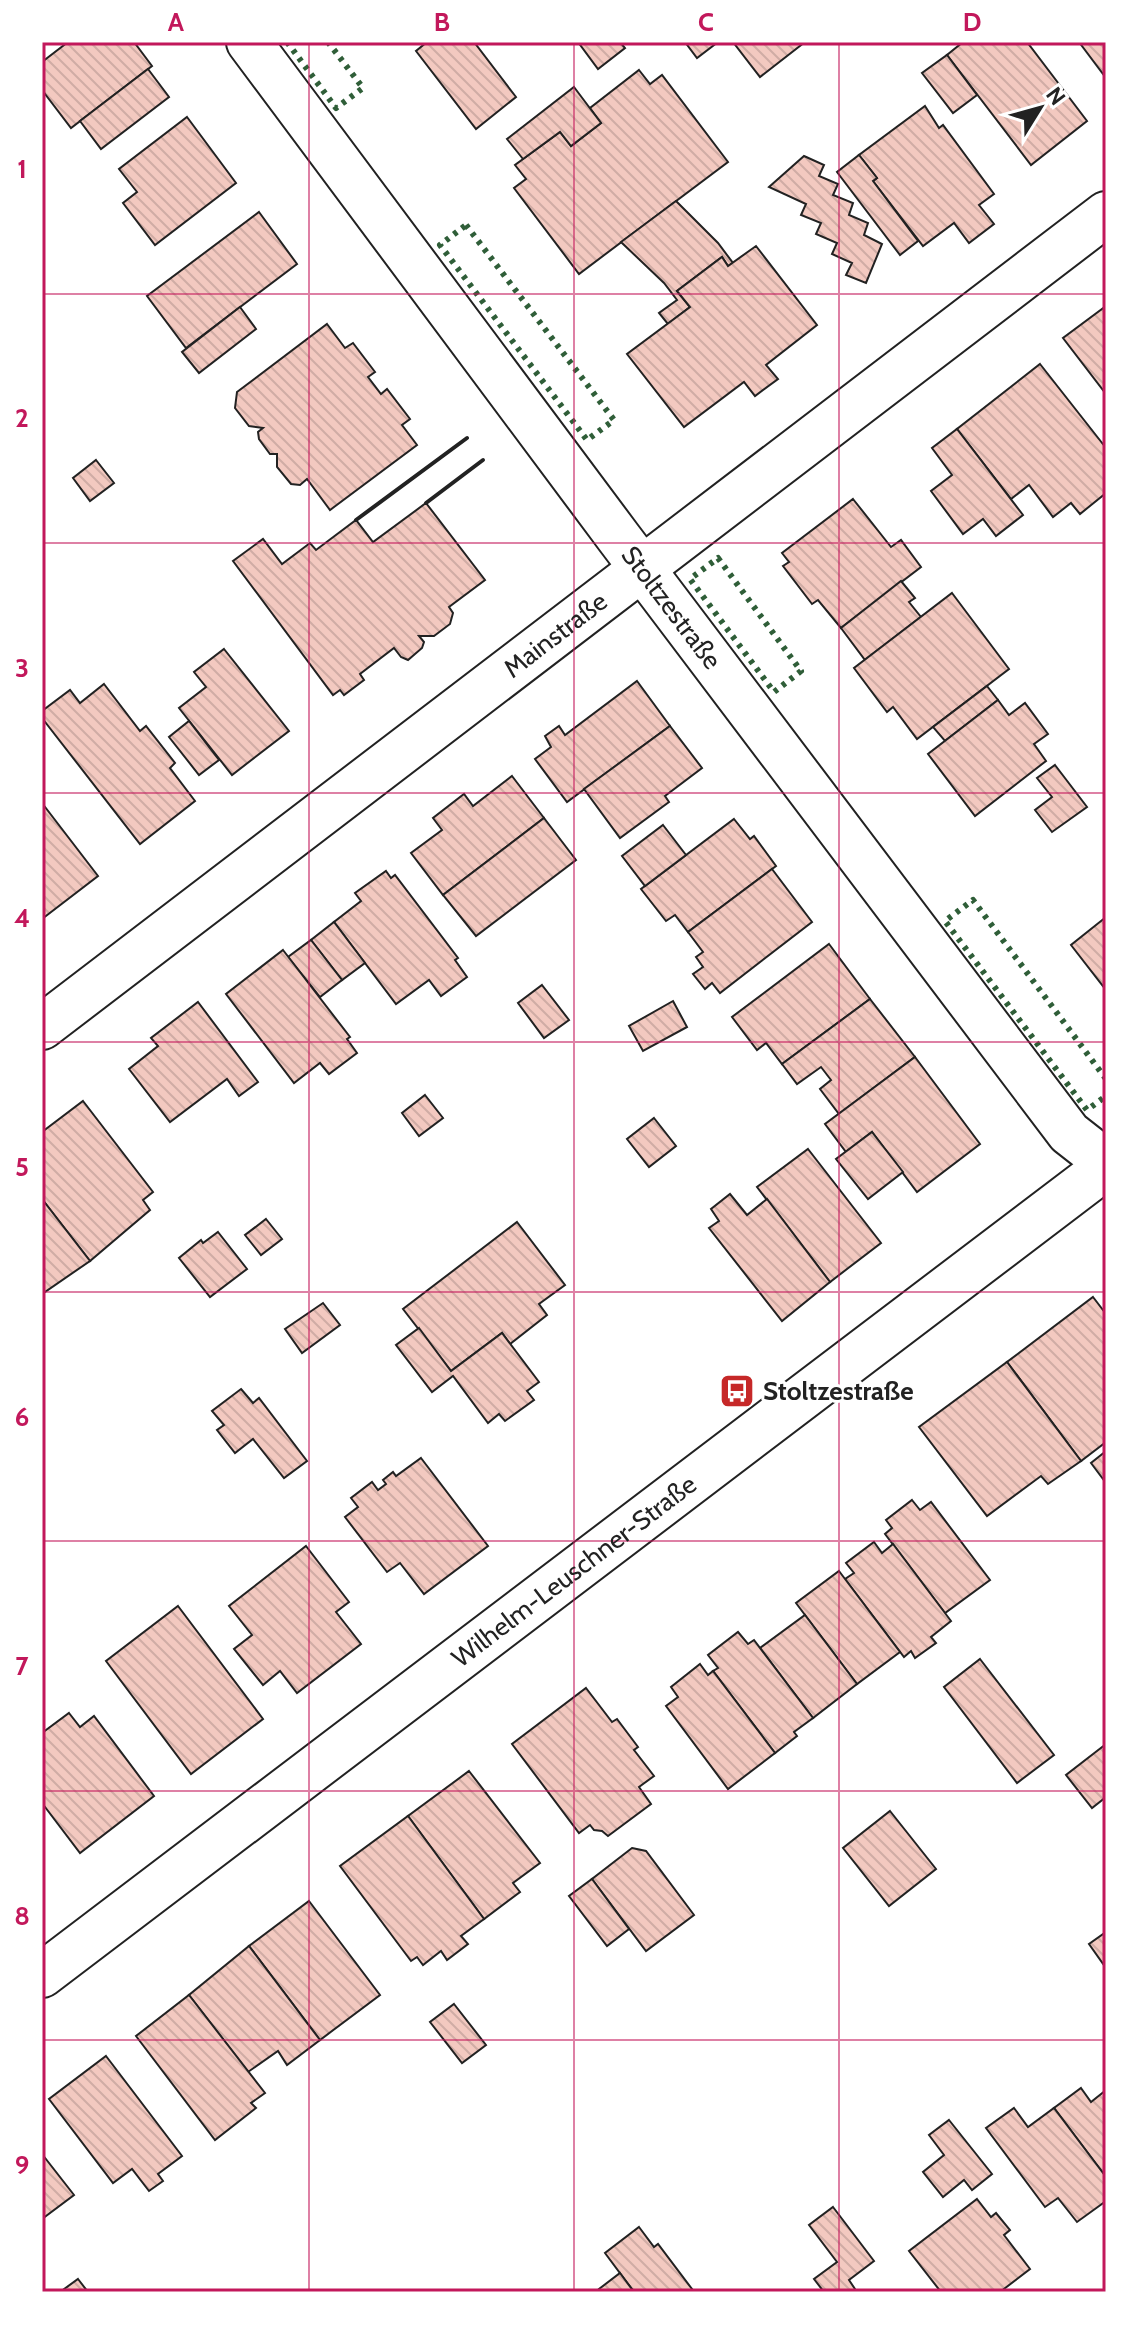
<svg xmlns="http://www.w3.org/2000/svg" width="1148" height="2334" viewBox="0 0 1148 2334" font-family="Cabin,sans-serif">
	<defs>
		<pattern id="building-back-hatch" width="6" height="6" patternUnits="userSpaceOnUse" patternTransform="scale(2)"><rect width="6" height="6" fill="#f3c9c0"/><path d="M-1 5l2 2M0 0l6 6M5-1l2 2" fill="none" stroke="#d0aca5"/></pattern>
	</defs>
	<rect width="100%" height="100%" fill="#fff"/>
	<g fill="url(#building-back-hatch)" stroke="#222" stroke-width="2">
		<polygon points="68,42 134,42 152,66 71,128 42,90 42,62"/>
		<polygon points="427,42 474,42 516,97 476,129 416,51"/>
		<polygon points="578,42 620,42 625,48 598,69"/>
		<polygon points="685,42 718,42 697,58"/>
		<polygon points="733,42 805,42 760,77"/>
		<polygon points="963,42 1027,42 1087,121 1031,165 947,55"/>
		<polygon points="1079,42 1106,42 1106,78"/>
		<polygon points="947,55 977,95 953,113 922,73"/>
		<polygon points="148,69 169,97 101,149 80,121"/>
		<polygon points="639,70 650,84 662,75 728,162 579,274 514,188 526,179 515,165 560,132 571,146 601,123 590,108"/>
		<polygon points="574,87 601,123 571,146 560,132 523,159 507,139"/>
		<polygon points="925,106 939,128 943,125 994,194 979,205 994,224 969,243 954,223 923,246 873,181 877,178 859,155"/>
		<polygon points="187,117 236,183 155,245 123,203 137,192 119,169"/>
		<polygon points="859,155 877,178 873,181 918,241 900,255 837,172"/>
		<polygon points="804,156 824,165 819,176 838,184 833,195 853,203 849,215 868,223 864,235 882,244 866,283 846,275 852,263 832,254 837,243 816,234 821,223 801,215 806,204 769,187"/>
		<polygon points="676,201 718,243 733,263 728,266 722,257 677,291 690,307 668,324 659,313 677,300 664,283 621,242"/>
		<polygon points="259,212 297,264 186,348 147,296"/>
		<polygon points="756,246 817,325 766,365 778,379 755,396 744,382 684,427 627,354 690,307 677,291 722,257 728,266"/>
		<polygon points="1106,306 1106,394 1063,338"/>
		<polygon points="240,307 256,329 199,373 182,352"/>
		<polygon points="327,324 345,348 353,343 375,372 368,377 381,394 387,389 410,419 402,425 417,445 330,510 307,479 300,485 291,484 277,467 277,454 270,454 259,439 258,432 263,428 249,426 235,408 237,392"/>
		<polygon points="1040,364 1106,448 1106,493 1080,514 1071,503 1053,517 1029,485 1011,499 957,429"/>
		<polygon points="957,429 1023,515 996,536 983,519 963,534 931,491 952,475 932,448"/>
		<polygon points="96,460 114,483 90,501 73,478"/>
		<polygon points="853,499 891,547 901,540 921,567 841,628 818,600 812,604 783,566 789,562 782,553"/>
		<polygon points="426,503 485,580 449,607 453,613 450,624 434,636 419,636 424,642 422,648 408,660 401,657 394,648 360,674 364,680 344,695 340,690 333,695 233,561 263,539 282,564 310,543 316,550 356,520 373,542"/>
		<polygon points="901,581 915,598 909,602 921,617 865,660 841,628"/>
		<polygon points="952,593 1009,669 917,739 893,707 887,712 854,668"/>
		<polygon points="224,649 289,731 232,775 179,708 206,687 194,672"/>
		<polygon points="637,681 670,726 567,802 535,759 551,747 545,736 559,726 565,735"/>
		<polygon points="104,684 140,731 146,726 175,763 170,768 195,801 140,844 42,718 42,711 70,690 80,703"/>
		<polygon points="987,686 998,700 945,741 933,727"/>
		<polygon points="998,700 1009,715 1025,703 1048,734 1034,744 1046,761 975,816 928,754"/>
		<polygon points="189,721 219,760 199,775 169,737"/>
		<polygon points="670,726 702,768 665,796 669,802 620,838 584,789"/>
		<polygon points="1055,765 1087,807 1052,832 1035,810 1052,797 1037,778"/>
		<polygon points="512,776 544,818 443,895 411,853 442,830 433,818 464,794 473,806"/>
		<polygon points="42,803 98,876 42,919"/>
		<polygon points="544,818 576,860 476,936 443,895"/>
		<polygon points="734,819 750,839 754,836 776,866 688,932 675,915 666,921 641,889"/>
		<polygon points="663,825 686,855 645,886 622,856"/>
		<polygon points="772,869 812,922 720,993 712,983 705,989 693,974 703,967 696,957 703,952 688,932"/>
		<polygon points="386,871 391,878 395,875 458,958 455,960 467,977 441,996 429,980 396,1004 334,922 361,901 355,893"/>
		<polygon points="1106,917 1106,990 1071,945"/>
		<polygon points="334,922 365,963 342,980 311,940"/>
		<polygon points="311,940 342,980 320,997 288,957"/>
		<polygon points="829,944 870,999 782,1064 766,1043 757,1050 732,1017"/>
		<polygon points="283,950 350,1037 347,1039 357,1053 329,1074 320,1063 294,1083 226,994"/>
		<polygon points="542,985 569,1020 544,1038 518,1003"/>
		<polygon points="870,999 915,1057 839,1114 820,1089 831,1080 821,1067 797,1084 782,1064"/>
		<polygon points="673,1001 687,1027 643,1051 629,1026"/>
		<polygon points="198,1002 258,1082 239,1096 227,1079 170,1122 129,1069 158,1046 151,1038"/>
		<polygon points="915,1057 980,1144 917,1192 872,1132 846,1152 825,1124"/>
		<polygon points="425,1095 443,1118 419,1136 402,1113"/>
		<polygon points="83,1101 153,1192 143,1200 150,1210 90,1261 42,1199 42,1132"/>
		<polygon points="654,1118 676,1146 649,1167 627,1139"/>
		<polygon points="872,1132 903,1172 868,1199 836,1159"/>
		<polygon points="808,1149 881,1243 830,1282 757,1187"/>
		<polygon points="730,1194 747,1215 767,1199 830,1282 782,1321 709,1228 719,1221 711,1209"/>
		<polygon points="42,1199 90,1261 42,1294"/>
		<polygon points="266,1219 282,1239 261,1255 245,1235"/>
		<polygon points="517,1222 565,1285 539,1304 547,1315 510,1344 502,1333 451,1371 403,1309"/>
		<polygon points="218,1232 247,1269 210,1297 179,1258 201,1240 203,1243"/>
		<polygon points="1093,1297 1106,1314 1106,1442 1081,1461 1007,1362"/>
		<polygon points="323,1303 340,1325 302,1353 285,1329"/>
		<polygon points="419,1328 451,1371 502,1333 539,1382 527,1391 534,1400 505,1421 499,1414 488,1423 453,1376 432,1392 396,1345"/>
		<polygon points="1007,1362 1081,1461 1048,1484 1041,1476 987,1516 919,1427"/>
		<polygon points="241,1389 253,1403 259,1398 307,1461 284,1478 253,1439 235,1453 217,1430 224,1425 212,1411"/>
		<polygon points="1106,1451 1106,1483 1091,1463"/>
		<polygon points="421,1458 488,1546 424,1594 400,1563 387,1572 345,1517 358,1507 351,1498 372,1482 378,1490 386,1484 383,1480 393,1472 396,1476"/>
		<polygon points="912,1500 920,1510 931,1502 990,1580 945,1613 885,1534 892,1528 886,1520"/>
		<polygon points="874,1542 882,1553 893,1544 951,1621 931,1637 936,1643 915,1658 911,1651 904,1657 845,1579 854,1573 846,1563"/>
		<polygon points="306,1546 349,1602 336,1612 361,1644 297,1693 280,1671 263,1685 234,1649 252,1635 229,1606"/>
		<polygon points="839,1571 900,1652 857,1684 796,1603"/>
		<polygon points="178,1606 263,1719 191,1774 106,1661"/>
		<polygon points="805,1615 857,1684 813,1718 760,1648"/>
		<polygon points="738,1632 748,1644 754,1640 813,1718 794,1732 797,1736 775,1753 713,1671 718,1668 708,1655"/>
		<polygon points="980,1659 1054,1755 1017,1783 944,1687"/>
		<polygon points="700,1664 708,1675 713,1671 775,1753 728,1789 666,1706 678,1697 671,1687"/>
		<polygon points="586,1688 612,1722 617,1719 638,1747 634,1750 654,1776 639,1787 651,1804 608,1836 602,1831 594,1830 590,1825 579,1833 512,1744"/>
		<polygon points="69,1713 80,1727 94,1716 154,1796 80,1853 42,1803 42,1733"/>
		<polygon points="1106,1744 1106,1797 1092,1808 1066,1775"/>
		<polygon points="469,1771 540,1863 513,1883 520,1892 484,1919 408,1816"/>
		<polygon points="890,1811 936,1869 889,1906 843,1848"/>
		<polygon points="408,1816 484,1919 461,1936 468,1944 447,1960 441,1951 423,1965 417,1957 411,1961 340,1866"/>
		<polygon points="632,1848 646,1851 694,1915 646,1951 592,1879"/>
		<polygon points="592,1879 629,1929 607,1946 569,1896"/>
		<polygon points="309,1901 380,1995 320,2040 249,1946"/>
		<polygon points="1106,1932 1106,1968 1089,1944"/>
		<polygon points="249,1946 320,2040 287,2065 278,2051 248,2072 189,1995"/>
		<polygon points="189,1995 265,2093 251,2103 256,2108 215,2140 136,2036"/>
		<polygon points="454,2004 486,2045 462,2063 430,2022"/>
		<polygon points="106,2056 182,2156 158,2174 163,2181 149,2191 132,2169 113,2183 49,2099"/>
		<polygon points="1081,2088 1091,2102 1106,2090 1106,2177 1054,2108"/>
		<polygon points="1014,2108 1028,2127 1054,2108 1106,2177 1106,2201 1077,2222 1058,2198 1045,2207 986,2128"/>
		<polygon points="949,2120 992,2174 972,2190 964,2180 943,2197 923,2172 944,2155 929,2135"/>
		<polygon points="42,2154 74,2195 42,2219"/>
		<polygon points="977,2199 991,2217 996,2213 1010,2230 1004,2235 1030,2269 1000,2292 941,2292 909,2251"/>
		<polygon points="833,2207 874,2261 849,2280 855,2289 851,2292 824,2292 814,2279 837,2262 809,2225"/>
		<polygon points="639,2227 654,2247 658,2244 692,2289 687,2292 634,2292 605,2253"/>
		<polygon points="620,2273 634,2292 601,2292 599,2289"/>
		<polygon points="78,2279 88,2292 60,2292"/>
	</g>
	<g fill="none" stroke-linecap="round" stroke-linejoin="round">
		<g stroke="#222" stroke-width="48">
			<g id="minor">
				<path id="s1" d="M249,42L619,538L1069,1133L1106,1162"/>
				<path id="s2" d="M42,1027L1106,214"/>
				<path id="s3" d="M42,1975L1106,1167"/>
			</g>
		</g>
		<use href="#minor" stroke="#fff" stroke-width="44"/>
		<g stroke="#2f5e38" stroke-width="6" stroke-dasharray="4 6" stroke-linecap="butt">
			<polyline points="287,42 336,108 363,88 328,42"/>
			<polygon points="466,225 614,420 587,440 440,245"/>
			<polygon points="718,558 801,671 774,692 690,579"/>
			<polyline points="1106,1079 973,900 945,921 1087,1110 1106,1096"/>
		</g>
		<g stroke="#222" stroke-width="4">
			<polyline points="426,503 483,460"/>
			<polyline points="356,520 467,438"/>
		</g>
	</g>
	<path fill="none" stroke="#c2185b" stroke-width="2" stroke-opacity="0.55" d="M309,42V2292M574,42V2292M839,42V2292M42,294H1106M42,543H1106M42,793H1106M42,1042H1106M42,1292H1106M42,1541H1106M42,1791H1106M42,2040H1106"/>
	<defs>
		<g id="bus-square" transform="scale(1.8)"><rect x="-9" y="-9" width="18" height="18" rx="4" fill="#c62828" stroke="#fff"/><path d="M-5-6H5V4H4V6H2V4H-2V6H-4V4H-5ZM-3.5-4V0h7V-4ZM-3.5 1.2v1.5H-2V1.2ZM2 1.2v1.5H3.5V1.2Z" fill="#fff"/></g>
	</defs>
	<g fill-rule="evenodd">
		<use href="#bus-square" x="737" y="1391"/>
	</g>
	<g text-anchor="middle" stroke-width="6" stroke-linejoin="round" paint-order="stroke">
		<g font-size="26" fill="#222" stroke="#fff">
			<text dy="9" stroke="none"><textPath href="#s1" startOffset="706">Stoltzestraße</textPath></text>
			<text dy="9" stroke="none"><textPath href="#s2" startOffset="646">Mainstraße</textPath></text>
			<text dy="9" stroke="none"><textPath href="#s3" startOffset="668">Wilhelm-Leuschner-Straße</textPath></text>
		</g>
		<g font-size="26" font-weight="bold" fill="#222" stroke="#fff" text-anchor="start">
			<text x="763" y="1400">Stoltzestraße</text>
		</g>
	</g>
	<rect width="1148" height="2334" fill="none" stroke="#ffffff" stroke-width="88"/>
	<g transform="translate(1040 108) rotate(53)" stroke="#ffffff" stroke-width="6" paint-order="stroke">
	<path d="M0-6L14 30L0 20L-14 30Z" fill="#222222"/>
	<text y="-12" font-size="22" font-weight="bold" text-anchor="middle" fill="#222222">N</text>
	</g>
	<rect x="44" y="44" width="1060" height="2246" fill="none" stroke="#c2185b" stroke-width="3"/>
	<g font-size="26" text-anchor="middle" font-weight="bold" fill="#c2185b">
		<text x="176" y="31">A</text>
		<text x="442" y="31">B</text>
		<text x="706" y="31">C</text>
		<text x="972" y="31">D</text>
		<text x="22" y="178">1</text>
		<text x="22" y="427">2</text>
		<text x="22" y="677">3</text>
		<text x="22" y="927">4</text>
		<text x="22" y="1176">5</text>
		<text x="22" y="1426">6</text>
		<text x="22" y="1675">7</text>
		<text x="22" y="1925">8</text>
		<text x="22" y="2174">9</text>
	</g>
</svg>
